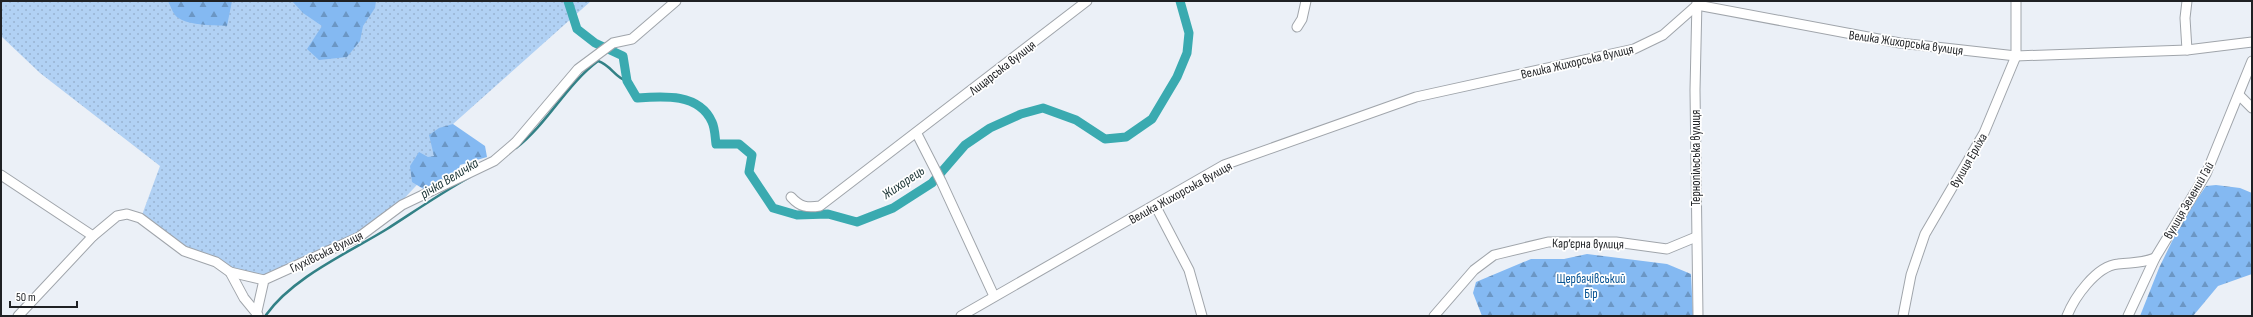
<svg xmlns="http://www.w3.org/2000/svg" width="2253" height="317" viewBox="0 0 2253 317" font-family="'Sofia Sans Condensed',sans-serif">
	<defs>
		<pattern id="grass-dots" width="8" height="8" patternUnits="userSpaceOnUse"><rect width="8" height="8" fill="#b1d1f4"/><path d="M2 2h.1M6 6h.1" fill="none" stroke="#98b3d1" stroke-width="1.8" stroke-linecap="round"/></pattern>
		<pattern id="forest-firs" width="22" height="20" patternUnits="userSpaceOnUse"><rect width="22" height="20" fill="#84b9f2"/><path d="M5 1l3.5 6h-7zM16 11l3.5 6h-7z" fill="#6b96c4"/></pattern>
	</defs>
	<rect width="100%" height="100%" fill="#ebf0f7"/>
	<polygon fill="url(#grass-dots)" points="1,1 591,1 453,124 431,170 397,206 359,237 269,277 230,272 201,257 142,215 160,166 40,73 1,36"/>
	<g fill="url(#forest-firs)">
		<path d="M168,1H232L227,26C214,25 184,26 175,15C172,11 170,5 168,1Z"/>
		<polygon points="292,1 376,1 375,8 363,26 360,41 347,57 319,60 307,49 322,26 303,13"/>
		<polygon points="453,124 485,146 487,157 460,165 457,175 425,190 412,182 410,166 419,152 428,157 434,156 429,135 439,128"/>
		<polygon points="2216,185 2240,188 2252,193 2252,274 2218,286 2193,316 2140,316 2159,268 2182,221 2206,186"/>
		<polygon points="1587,254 1667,264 1691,274 1693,316 1482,316 1473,293 1476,282 1531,259 1564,259"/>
	</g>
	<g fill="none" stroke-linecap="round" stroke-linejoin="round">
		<g stroke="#328186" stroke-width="2.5">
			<path d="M516,148C548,123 566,85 598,61C611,65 615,78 627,81"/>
			<path d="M266,315C293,277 348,253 387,229C415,211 441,193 470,177"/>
		</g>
		<path stroke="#3aaab0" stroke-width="9" d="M568,1L577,29L595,43L623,56L627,81L637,98C663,96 699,93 712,122C715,128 715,137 716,144H739L752,155L749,172L773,208L797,215L828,214L857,222L893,208L932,183L965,145L990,128L1021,114L1043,108L1076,120L1105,139L1126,137L1152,119L1177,77L1187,53L1189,33L1180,1"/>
		<g stroke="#a0a5ab" stroke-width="11">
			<g id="minor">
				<polyline points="1697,1 1695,90 1698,316"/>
				<polyline points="2187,1 2185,18 2187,50"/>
				<polyline points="1297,27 1302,19 1306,1"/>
				<polyline points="2239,95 2252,108"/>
				<polyline points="917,134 941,181 994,296"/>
				<polyline points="1,175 93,236"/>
				<path d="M791,197C800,207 807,208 820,206L1087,1"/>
				<polyline points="1155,205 1189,270 1202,316"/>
				<polyline points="230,272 264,280"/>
				<polyline points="257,311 264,280 359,237 402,205 494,161 516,142 578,69 613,43 632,39 676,1"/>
				<polyline points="18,316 93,236 117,216 127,214 140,218 184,251 216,262 230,272 244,298 258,315"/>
				<polyline points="961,316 1224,165 1416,97 1634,49 1663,35 1697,5 1900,43 2016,56 2187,50 2252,42"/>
				<polyline points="1434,316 1474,270 1494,255 1548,242 1616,242 1667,249 1696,237"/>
				<polyline points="1903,316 1911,275 1925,234 1984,133 2016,56 2016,1"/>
				<path d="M2067,316C2074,298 2096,266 2118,264C2133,262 2139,264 2155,258"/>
				<polyline points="2128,316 2155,258 2206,174 2252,61"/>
			</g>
		</g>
		<use href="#minor" stroke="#fff" stroke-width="9"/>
	</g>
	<g text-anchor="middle" stroke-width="3.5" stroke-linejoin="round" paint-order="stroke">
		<g font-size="13" fill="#1f2124" stroke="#fff">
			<text transform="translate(1906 42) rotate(8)" y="5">Велика Жихорська вулиця</text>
			<text transform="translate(1577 61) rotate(-13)" y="5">Велика Жихорська вулиця</text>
			<text transform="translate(1002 67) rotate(-38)" y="5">Лицарська вулиця</text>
			<text transform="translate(1695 158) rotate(-90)" y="5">Тернопільська вулиця</text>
			<text transform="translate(1968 160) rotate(-60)" y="5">вулиця Ерліха</text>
			<text transform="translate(1180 192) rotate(-29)" y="5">Велика Жихорська вулиця</text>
			<text transform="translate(2188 200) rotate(-60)" y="5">вулиця Зелений Гай</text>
			<text transform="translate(1588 243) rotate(1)" y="5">Кар’єрна вулиця</text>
			<text transform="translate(326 251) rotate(-26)" y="5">Глухівська вулиця</text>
		</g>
		<g font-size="13" fill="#085493" stroke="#fff">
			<text x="1591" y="283">Щербачівський<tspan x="1591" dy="15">Бір</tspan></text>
		</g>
		<g font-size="14" font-style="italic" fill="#1b3435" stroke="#fff">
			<text transform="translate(449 178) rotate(-31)" y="5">річка Величка</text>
			<text transform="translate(903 182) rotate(-34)" y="5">Жихорець</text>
		</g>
	</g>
	<rect width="2253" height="317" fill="none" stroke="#1f2124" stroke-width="4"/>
	<path d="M10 301v6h67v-6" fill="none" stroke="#1f2124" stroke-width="2"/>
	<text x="16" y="301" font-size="12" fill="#1f2124" stroke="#ffffff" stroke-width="3" paint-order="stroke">50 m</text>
</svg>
